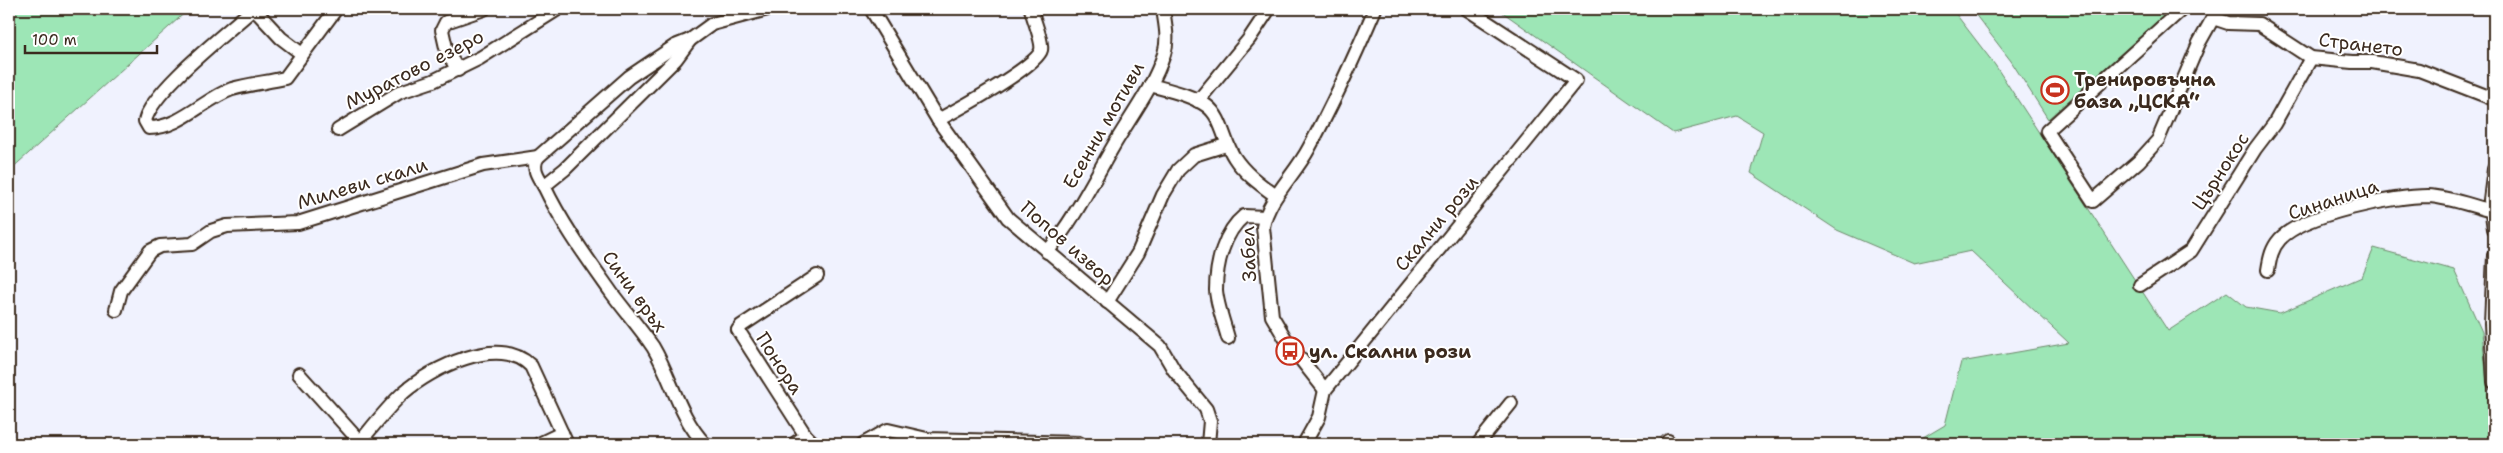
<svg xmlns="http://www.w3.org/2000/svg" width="2503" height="453" viewBox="0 0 2503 453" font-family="'Shantell Sans',sans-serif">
	<rect width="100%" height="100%" fill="#f0f2fe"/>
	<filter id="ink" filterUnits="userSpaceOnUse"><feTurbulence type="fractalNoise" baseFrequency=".02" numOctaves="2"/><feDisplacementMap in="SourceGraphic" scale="10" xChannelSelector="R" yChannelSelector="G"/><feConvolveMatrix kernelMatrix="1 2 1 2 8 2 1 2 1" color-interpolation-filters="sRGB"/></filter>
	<g filter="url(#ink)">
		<g fill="#9de6b6" stroke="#6c886a">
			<polygon points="9,9 189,9 9,171"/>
			<polygon points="1498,9 1952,9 1995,65 2168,331 2227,292 2246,307 2280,313 2362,277 2374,248 2454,270 2482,332 2493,444 1913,444 1945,425 1961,362 2069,343 1971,251 1914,263 1837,230 1751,173 1763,132 1737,116 1673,133"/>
			<polygon points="1971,9 2171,9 2048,119 2011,61"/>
		</g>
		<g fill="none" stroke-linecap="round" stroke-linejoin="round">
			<g stroke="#3b2a1e" stroke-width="16">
				<g id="minor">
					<path d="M253,9C228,32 152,90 145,121L149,128C180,128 204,99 232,89C249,84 268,82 285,78L336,9"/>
					<polyline points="254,9 281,38 302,54"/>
					<polyline points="871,9 938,120 1008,218 1160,346 1174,370 1206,409 1210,421 1208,444"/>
					<polyline points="2182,9 2047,131 2093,201 2139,161 2158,140 2199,43 2213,18"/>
					<polyline points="2213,18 2228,23 2259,24 2311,58 2352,62 2372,62 2419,70 2494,99"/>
					<path d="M690,40L676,59L565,169L544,186C562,224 587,258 611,292C625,311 640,328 653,347C672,379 679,417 705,444"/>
					<polyline points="458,70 447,52 442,30 446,22 484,9"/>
					<path d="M1150,85C1168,90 1192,95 1207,106C1222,117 1224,142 1234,157C1244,173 1261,185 1276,196"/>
					<polyline points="1198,101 1249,39 1269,9"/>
					<path d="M938,120C955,111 1038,66 1041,50C1043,42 1033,18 1031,9"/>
					<polyline points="338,130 400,92 433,81 480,58 558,9"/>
					<polyline points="2494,169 2490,200 2494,229"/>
					<path d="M544,186C538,177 531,167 538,157L629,77L675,46L690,40L712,24L768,9"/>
					<path d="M1047,252C1074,220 1093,181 1114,145C1131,116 1154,86 1164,54C1169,39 1165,24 1163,9"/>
					<polyline points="2494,255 2491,323 2494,382"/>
					<path d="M2268,270C2270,257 2272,248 2280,239C2304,214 2394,196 2428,196C2449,197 2472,206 2492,211"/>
					<polyline points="2140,285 2191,251 2255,149 2274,124 2311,58"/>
					<polyline points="1107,302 1138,253 1163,195 1178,170 1194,155 1226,145"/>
					<polyline points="116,310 121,291 150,251 160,246 192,244 211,231 227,226 298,223 483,165 538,157"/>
					<path d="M1228,338C1224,323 1217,305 1216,290C1216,264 1224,232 1244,216L1265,217"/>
					<polyline points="299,374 362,444"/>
					<path d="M1325,390L1288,343L1272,316L1263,227C1268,198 1295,175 1309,148C1333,104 1355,56 1375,9"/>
					<path d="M360,442C374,425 387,408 403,393C431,368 499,334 531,366L567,444"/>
					<polyline points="539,444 562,433"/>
					<polyline points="794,444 806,436"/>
					<polyline points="814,444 806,436 738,330 741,326 817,276"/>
					<polyline points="863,444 888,430 927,439 1079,443"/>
					<polyline points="1304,444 1319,417 1325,390 1576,80 1467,9"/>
					<polyline points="1478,444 1511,403"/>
					<polyline points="1666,444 1668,441"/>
				</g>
			</g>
			<use href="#minor" stroke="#fff" stroke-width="12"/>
		</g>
	</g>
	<defs>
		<g id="stadium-ring" transform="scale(1.4375)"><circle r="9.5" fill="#fff" stroke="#c8321e" stroke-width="1.5"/><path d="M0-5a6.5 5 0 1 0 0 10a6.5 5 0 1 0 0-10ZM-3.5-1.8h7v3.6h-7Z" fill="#c8321e"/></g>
		<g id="bus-ring" transform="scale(1.4375)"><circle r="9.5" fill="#fff" stroke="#c8321e" stroke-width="1.5"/><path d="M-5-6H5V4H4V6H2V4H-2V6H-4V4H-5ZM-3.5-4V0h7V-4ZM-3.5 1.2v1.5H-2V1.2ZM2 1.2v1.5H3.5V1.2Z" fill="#c8321e"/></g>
	</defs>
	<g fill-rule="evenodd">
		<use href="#stadium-ring" x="2055" y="90"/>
		<use href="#bus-ring" x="1290" y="351"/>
	</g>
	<g text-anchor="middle" stroke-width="4" stroke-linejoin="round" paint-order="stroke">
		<g font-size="19" fill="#3b2a1e" stroke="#fff">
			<text transform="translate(2361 44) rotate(7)" y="7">Странето</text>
			<text transform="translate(414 69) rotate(-27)" y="7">Муратово езеро</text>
			<text transform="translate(1103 125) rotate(-60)" y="7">Есенни мотиви</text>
			<text transform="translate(2220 171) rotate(-57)" y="7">Църнокос</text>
			<text transform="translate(362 183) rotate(-17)" y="7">Милеви скали</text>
			<text transform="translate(2333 199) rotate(-18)" y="7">Синаница</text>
			<text transform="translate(1436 223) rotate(-50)" y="7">Скални рози</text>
			<text transform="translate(1068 243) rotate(41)" y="7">Попов извор</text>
			<text transform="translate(1248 254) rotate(-92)" y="7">Забел</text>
			<text transform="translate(635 291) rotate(54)" y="7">Сини връх</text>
			<text transform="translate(780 363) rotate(57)" y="7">Понора</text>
		</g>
		<g font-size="19" font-weight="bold" fill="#3b2a1e" stroke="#fff" text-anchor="start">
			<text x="2074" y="86">Тренировъчна<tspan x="2074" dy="22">база „ЦСКА“</tspan></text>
			<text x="1309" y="358">ул. Скални рози</text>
		</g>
	</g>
	<rect width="2503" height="453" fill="none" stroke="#fff" stroke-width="30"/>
	<rect x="15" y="15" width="2473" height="423" fill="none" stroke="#3b2a1e" stroke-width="2" filter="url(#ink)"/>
	<path d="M25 45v8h132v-8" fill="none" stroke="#3b2a1e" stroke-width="2.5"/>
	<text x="32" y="45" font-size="15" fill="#3b2a1e" stroke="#ffffff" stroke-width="4" paint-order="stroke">100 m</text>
</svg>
